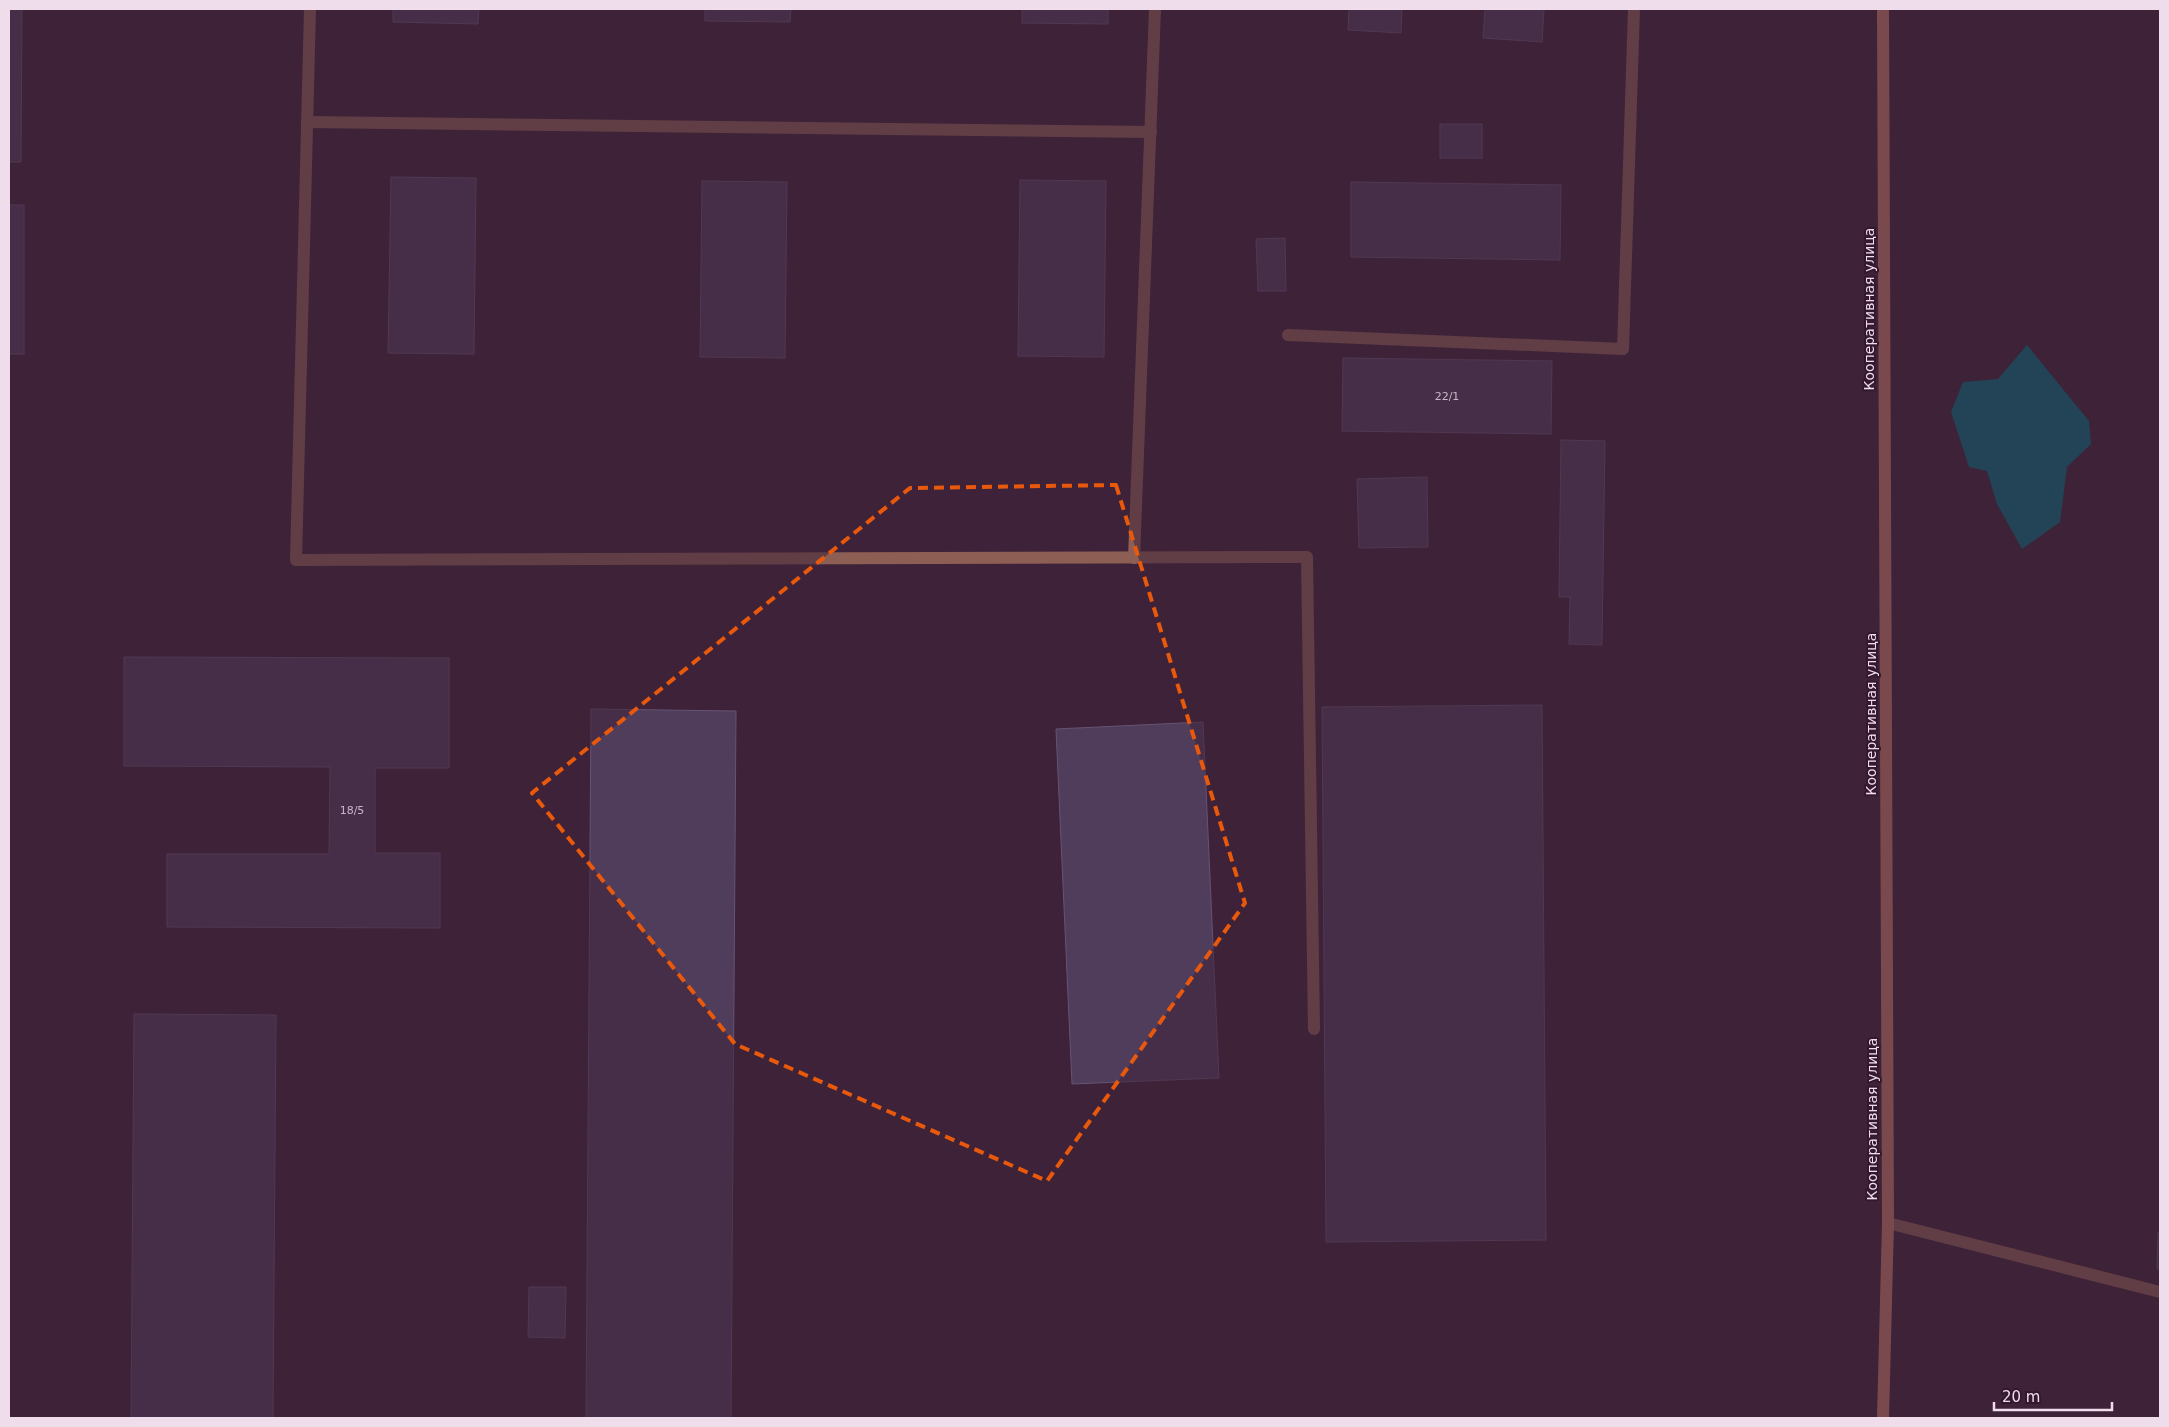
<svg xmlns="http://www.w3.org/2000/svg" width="2169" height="1427" viewBox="0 0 2169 1427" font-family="'DejaVu Sans',sans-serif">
	<rect width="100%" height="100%" fill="#3e2239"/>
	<polygon fill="#036c7d" points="2027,345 2089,421 2091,444 2067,467 2060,522 2022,549 1997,504 1987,471 1969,467 1951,412 1963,382 1998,379"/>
	<g fill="#503d5b" stroke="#675372">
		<polygon points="9,9 22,9 21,162 9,162"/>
		<polygon points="393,9 479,9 478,24 393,22"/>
		<polygon points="705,9 791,9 790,22 705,21"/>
		<polygon points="1022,9 1108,9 1108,24 1022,23"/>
		<polygon points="1349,9 1402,9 1401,33 1348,30"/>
		<polygon points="1485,9 1544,9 1542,42 1483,38"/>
		<rect x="1440" y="124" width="42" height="34"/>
		<polygon points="391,177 476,178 474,354 388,353"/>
		<polygon points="1020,180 1106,181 1104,357 1018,356"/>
		<polygon points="702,181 787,182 785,358 700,357"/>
		<polygon points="1351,182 1561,185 1560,260 1351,257"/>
		<rect x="9" y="205" width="15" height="149"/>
		<polygon points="1285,238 1286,291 1258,291 1256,239"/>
		<polygon points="1343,358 1552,361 1551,434 1342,431"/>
		<polygon points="1561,440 1605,441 1602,645 1569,644 1570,597 1559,597"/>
		<polygon points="1427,477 1428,547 1359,548 1357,479"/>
		<polygon points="124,657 449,658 449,768 375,768 375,853 440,853 440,928 167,927 167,854 329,854 330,767 124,766"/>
		<polygon points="1542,705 1546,1240 1326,1242 1322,707"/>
		<polygon points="591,709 736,711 731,1418 586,1418"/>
		<polygon points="1203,722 1219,1078 1072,1084 1056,729"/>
		<polygon points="134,1014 276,1015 273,1418 131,1418"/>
		<polygon points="2158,1232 2160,1232 2160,1269 2157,1269"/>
		<polygon points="529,1287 566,1287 565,1338 528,1337"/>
	</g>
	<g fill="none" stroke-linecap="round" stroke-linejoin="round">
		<g stroke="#8d5f54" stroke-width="12">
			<polyline points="310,9 296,560 1307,557 1314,1029"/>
			<polyline points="307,122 1151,132"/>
			<polyline points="1288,335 1623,349 1634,9"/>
			<polyline points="1134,558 1155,9"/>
			<polyline points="1888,1223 2160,1292"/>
		</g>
		<polyline stroke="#c37969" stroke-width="12" points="1883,1418 1888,1223 1883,9"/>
	</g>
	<path d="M0 0H2169V1427H0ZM1116,485L1245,903L1047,1181L735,1044L532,793L910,488Z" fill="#3e2239" fill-opacity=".55" fill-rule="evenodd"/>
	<path fill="none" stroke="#e8590c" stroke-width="4" stroke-dasharray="10 6" stroke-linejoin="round" d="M1116,485L1245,903L1047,1181L735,1044L532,793L910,488Z"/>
	<g text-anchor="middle" stroke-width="4" stroke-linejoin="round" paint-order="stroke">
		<g font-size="11" fill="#c8b5c8">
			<text x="1447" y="400">22/1</text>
			<text x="352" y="814">18/5</text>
		</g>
		<g font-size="14" fill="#f0ddec" stroke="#33182f">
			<text transform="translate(1869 309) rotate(-90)" y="5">Кооперативная улица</text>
			<text transform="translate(1871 714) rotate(-90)" y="5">Кооперативная улица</text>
			<text transform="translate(1872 1119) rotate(-90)" y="5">Кооперативная улица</text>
		</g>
	</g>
	<rect width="2169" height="1427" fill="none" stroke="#f0ddec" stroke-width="20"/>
	<path d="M1994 1402v8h118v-8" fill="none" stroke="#f0ddec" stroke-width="2.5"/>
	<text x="2002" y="1402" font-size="15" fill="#f0ddec" stroke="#33182f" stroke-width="4" paint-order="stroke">20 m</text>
</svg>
